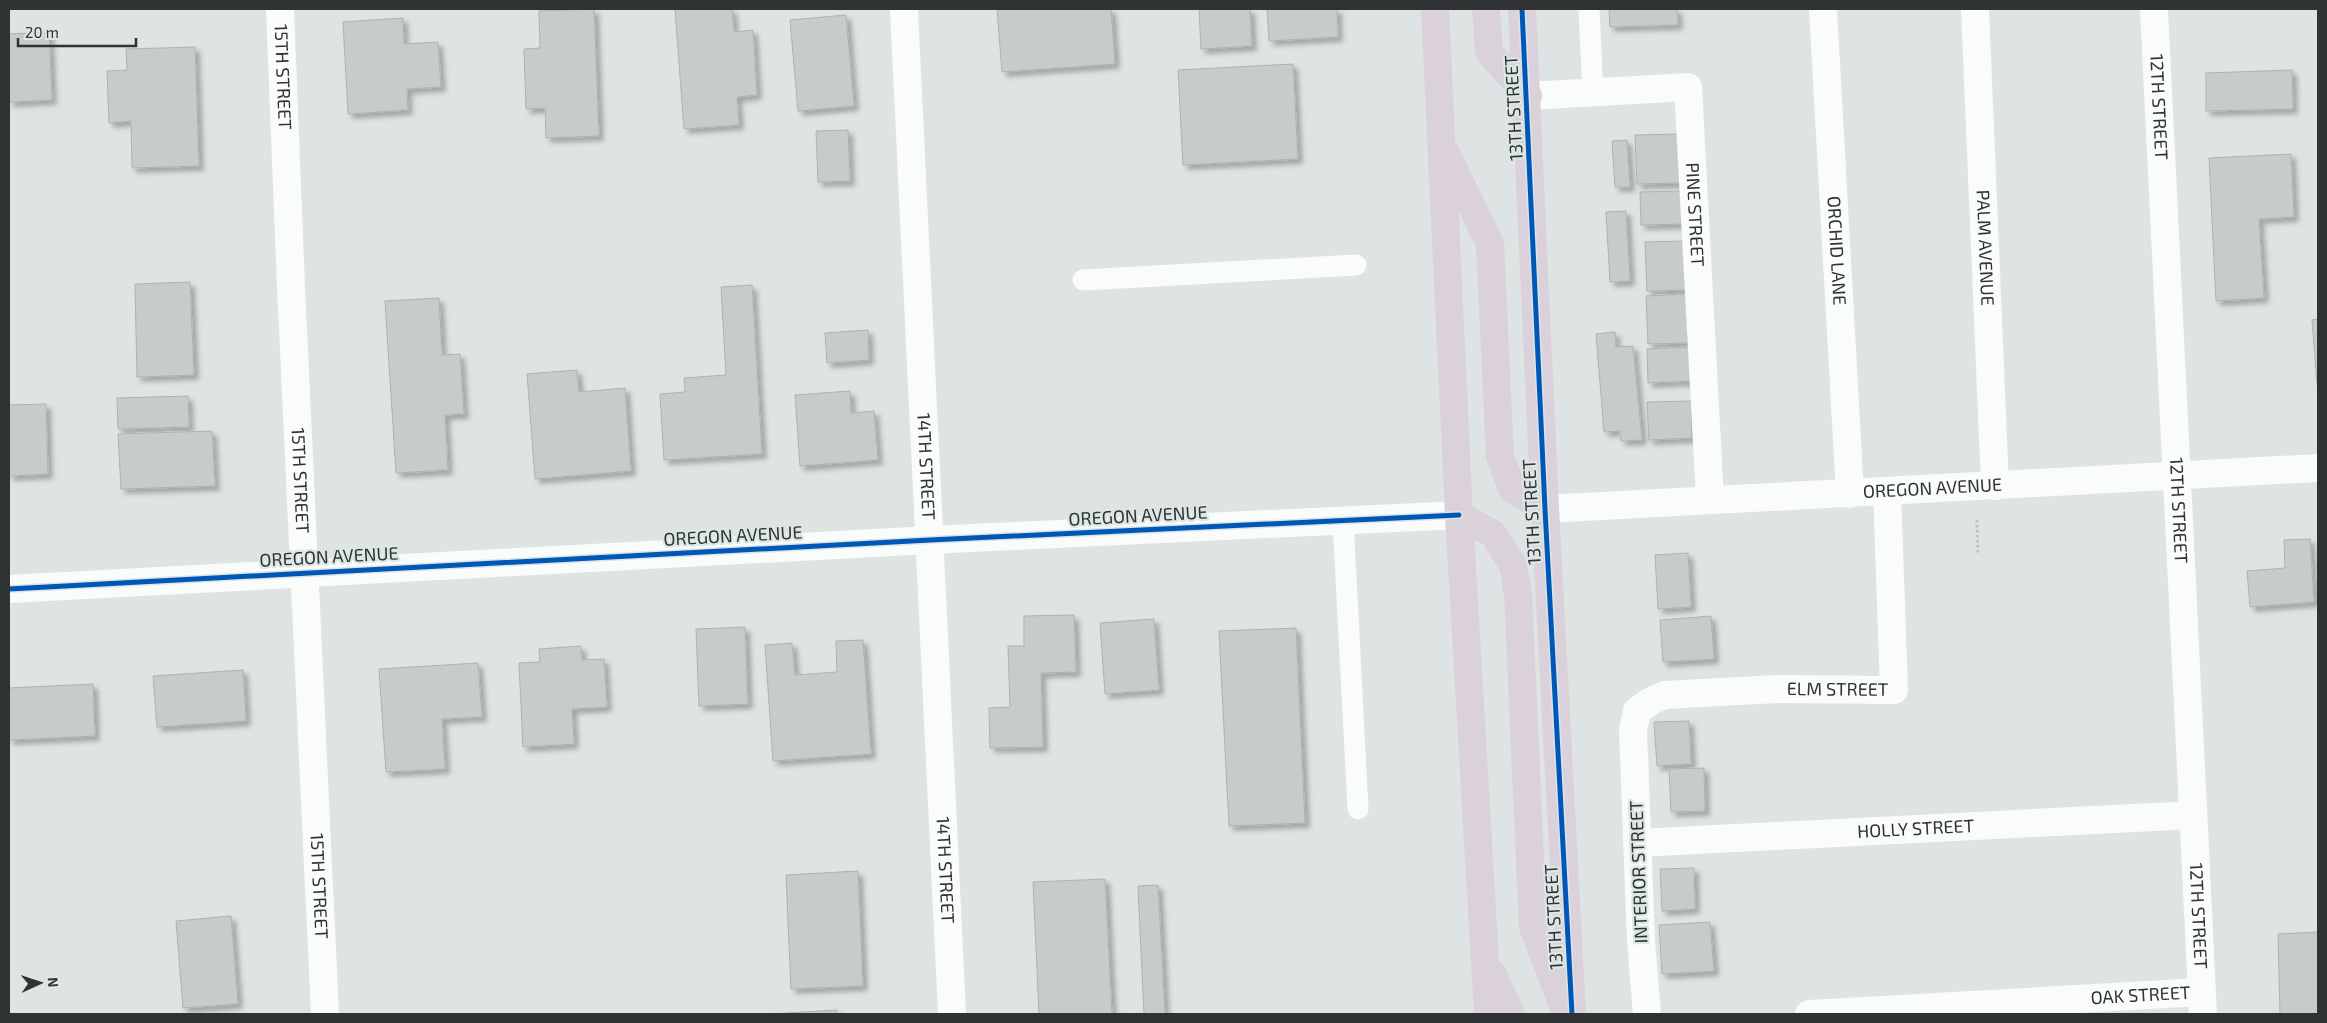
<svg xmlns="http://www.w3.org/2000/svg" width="2327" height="1023" viewBox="0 0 2327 1023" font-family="'Exo 2',sans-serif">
	<defs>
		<filter id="shadow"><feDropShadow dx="4.5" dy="4.5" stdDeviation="2.5" flood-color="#0004"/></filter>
	</defs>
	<rect width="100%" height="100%" fill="#dee4e3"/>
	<g fill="#c7cccb" stroke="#aeb2b2" filter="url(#shadow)">
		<polygon points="594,9 599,136 546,138 545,108 526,109 524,49 540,48 539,11"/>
		<polygon points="675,9 732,9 734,32 753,30 757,95 737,97 739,125 684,129"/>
		<polygon points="997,9 1111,9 1115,64 1002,72"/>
		<polygon points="1199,9 1250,9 1252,46 1201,49"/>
		<polygon points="1267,9 1337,9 1338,37 1269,41"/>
		<polygon points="1609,9 1677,9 1678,25 1610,27"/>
		<polygon points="846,15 854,106 798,111 790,20"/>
		<polygon points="403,18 404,44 438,42 441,87 407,89 408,110 348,114 343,22"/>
		<polygon points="49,32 52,100 9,102 9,34"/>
		<polygon points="195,47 199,166 132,168 131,121 109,123 107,71 127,70 126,49"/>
		<polygon points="1293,64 1298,159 1183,165 1178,70"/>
		<polygon points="2292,70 2293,109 2206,111 2206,73"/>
		<polygon points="848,130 850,181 818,182 816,131"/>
		<polygon points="1679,134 1680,183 1637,184 1635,135"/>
		<polygon points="1627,140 1630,187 1615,187 1612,141"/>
		<polygon points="2291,154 2294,217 2259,219 2264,298 2216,301 2209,158"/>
		<polygon points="1683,191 1684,224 1641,225 1640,192"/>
		<polygon points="1626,211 1630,281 1610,282 1606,212"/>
		<polygon points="1684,241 1687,290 1647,291 1645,242"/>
		<polygon points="190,282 194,375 137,377 135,284"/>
		<polygon points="752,285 762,454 664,460 660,394 685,392 684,378 726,375 721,287"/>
		<polygon points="1686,294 1688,343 1648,344 1646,296"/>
		<polygon points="439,298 442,355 460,354 464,414 445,415 448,470 396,473 385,301"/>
		<polygon points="2318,319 2318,384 2317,384 2312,320"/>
		<polygon points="868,330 869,360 827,363 825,333"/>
		<polygon points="1615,332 1616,347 1633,346 1642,440 1621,441 1620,431 1604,432 1596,334"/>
		<polygon points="1691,347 1692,381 1648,383 1647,349"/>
		<polygon points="577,370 579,392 625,388 631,471 535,479 527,374"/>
		<polygon points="850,391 851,413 874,411 878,460 800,466 795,395"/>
		<polygon points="188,396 189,427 118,429 117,398"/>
		<polygon points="1691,401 1692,438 1649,440 1647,402"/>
		<polygon points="46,404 48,474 9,476 9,405"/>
		<polygon points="212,431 215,486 121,489 118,434"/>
		<polygon points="2310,539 2314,602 2250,607 2247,571 2285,568 2284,540"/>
		<polygon points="1688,553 1691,607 1658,609 1655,555"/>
		<polygon points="1074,615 1076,672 1041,673 1043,747 990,748 989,708 1010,707 1008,646 1024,646 1024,616"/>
		<polygon points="1711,616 1714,659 1663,662 1660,620"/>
		<polygon points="1154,619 1159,690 1105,694 1100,623"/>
		<polygon points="745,627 748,704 699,706 696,629"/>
		<polygon points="1296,628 1305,823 1229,826 1219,631"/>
		<polygon points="863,640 871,754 773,761 765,645 792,643 795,675 837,672 836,641"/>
		<polygon points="581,646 582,660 604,659 607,707 572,709 574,744 523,747 519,663 540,662 539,649"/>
		<polygon points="478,663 482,717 442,719 445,769 386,772 379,669"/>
		<polygon points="243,670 246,721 157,727 153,676"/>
		<polygon points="93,684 95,736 9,740 9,688"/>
		<polygon points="1689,721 1691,764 1657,766 1654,722"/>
		<polygon points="1704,768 1705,811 1671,812 1669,769"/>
		<polygon points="1694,868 1695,909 1662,911 1660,869"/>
		<polygon points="858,871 863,986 791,989 786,875"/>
		<polygon points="1105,879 1112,1014 1039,1014 1033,882"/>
		<polygon points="1158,885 1165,1014 1144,1014 1138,886"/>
		<polygon points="231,916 238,1004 183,1008 176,921"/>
		<polygon points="1710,922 1714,971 1662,974 1659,925"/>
		<polygon points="2318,932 2318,1014 2280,1014 2278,934"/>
		<polygon points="837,1010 837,1014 771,1014"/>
	</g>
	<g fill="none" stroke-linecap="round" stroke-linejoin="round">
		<polyline stroke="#bfc2c2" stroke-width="3" stroke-dasharray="2.5 2.5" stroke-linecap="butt" points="1977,520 1978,555"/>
		<g stroke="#fafbfb" stroke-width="21">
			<polyline points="1589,9 1593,93"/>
			<polyline points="1083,280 1356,265"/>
			<polyline points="1343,520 1358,809"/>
		</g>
		<g stroke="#fafbfb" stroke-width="28">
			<path id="s1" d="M280,9L291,287L325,1014"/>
			<path id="s2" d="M904,9L952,1014"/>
			<path id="s3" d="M1823,9L1850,494"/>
			<path id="s4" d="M1975,9L1995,486"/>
			<path id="s5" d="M2154,9L2203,1014"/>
			<path id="s6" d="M1528,96L1688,87L1710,500"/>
			<path id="s7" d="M1545,509L2318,468"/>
			<polyline points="9,589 930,540 1459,515"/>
			<path id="s8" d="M1637,843L2193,815"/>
			<path id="s9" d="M1647,1014L1641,941L1633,730L1637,711L1651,701L1665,695L1777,689L1894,690L1887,492"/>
			<path id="s10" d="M1809,1014L2202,992"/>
		</g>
		<g stroke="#dad1da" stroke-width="28">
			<polyline points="1435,9 1459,515 1488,1014"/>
			<polyline points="1486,9 1489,52 1528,96"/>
			<polyline points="1522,9 1545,509 1572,1014"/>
			<polyline points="1446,153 1490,244 1500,456 1512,489 1545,509"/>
			<polyline points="1459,515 1493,534 1513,565 1518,594 1533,927 1564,1008"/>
			<polyline points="1492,973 1511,1014"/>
		</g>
		<g stroke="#dce6e5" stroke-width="8">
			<g id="cycleway">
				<polyline points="1522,9 1545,509 1572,1014"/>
				<polyline points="9,589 930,540 1459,515"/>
			</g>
		</g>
		<use href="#cycleway" stroke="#0057b8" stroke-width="5"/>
	</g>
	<g text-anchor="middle" stroke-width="4.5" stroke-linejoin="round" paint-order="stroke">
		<g font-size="18" fill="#2f3333" stroke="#dce6e5">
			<text dy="6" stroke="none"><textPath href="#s1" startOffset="68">15TH STREET</textPath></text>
			<text dy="6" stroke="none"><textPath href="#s5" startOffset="98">12TH STREET</textPath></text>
			<text transform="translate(1514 108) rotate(-93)" y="6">13TH STREET</text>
			<text dy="6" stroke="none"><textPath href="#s6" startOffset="288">PINE STREET</textPath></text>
			<text dy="6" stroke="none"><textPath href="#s4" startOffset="239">PALM AVENUE</textPath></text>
			<text dy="6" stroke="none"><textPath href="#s3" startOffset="242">ORCHID LANE</textPath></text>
			<text dy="6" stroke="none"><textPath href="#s2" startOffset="458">14TH STREET</textPath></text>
			<text dy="6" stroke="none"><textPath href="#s1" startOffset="472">15TH STREET</textPath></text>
			<text dy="6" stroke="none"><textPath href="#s7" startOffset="388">OREGON AVENUE</textPath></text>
			<text transform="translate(1532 512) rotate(-93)" y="6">13TH STREET</text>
			<text dy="6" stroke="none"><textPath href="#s5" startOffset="502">12TH STREET</textPath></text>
			<text transform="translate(1138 516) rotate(-3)" y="6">OREGON AVENUE</text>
			<text transform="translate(733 536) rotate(-3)" y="6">OREGON AVENUE</text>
			<text transform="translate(329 557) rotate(-3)" y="6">OREGON AVENUE</text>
			<text dy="6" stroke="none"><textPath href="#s9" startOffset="509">ELM STREET</textPath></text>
			<text dy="6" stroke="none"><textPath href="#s8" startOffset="279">HOLLY STREET</textPath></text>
			<text dy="6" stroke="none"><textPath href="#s2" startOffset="862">14TH STREET</textPath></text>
			<text transform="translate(1639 872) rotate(-92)" y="6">INTERIOR STREET</text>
			<text dy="6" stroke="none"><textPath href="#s1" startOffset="878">15TH STREET</textPath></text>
			<text dy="6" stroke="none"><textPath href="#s5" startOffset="908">12TH STREET</textPath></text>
			<text transform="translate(1554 917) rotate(-93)" y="6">13TH STREET</text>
			<text dy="6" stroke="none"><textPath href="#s10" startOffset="332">OAK STREET</textPath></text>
		</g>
	</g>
	<rect width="2327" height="1023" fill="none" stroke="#2f3333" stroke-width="20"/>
	<g transform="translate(40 983) rotate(87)" stroke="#dce6e5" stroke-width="4" paint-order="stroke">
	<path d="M0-4L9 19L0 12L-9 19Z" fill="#2f3333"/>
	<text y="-8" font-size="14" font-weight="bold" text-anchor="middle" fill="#2f3333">N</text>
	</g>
	<path d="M18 38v8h118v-8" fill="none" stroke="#2f3333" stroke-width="2.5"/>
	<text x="25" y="38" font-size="15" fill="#2f3333" stroke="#dce6e5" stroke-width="4" paint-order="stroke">20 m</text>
</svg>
